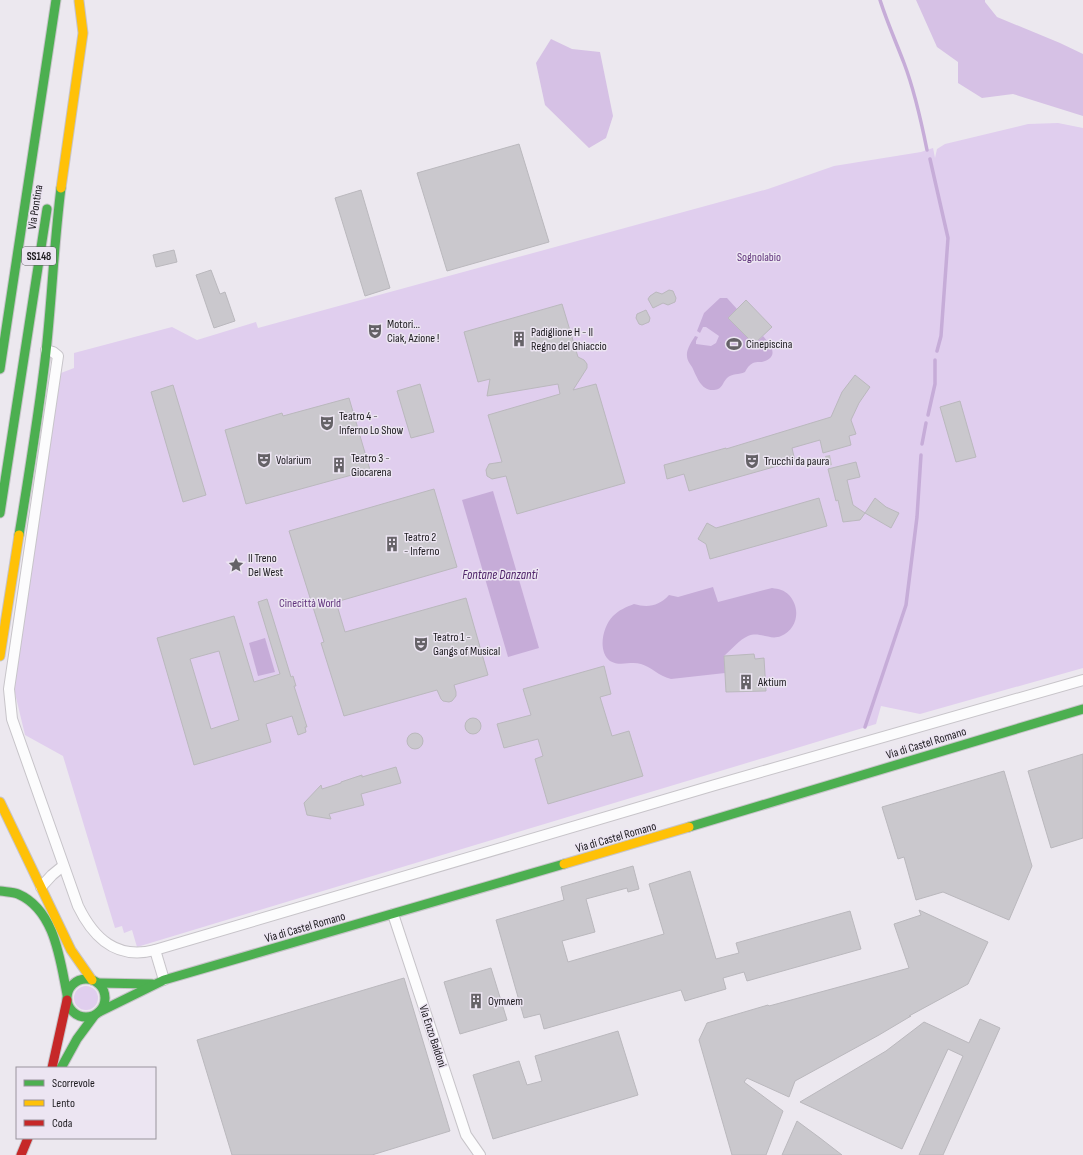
<svg xmlns="http://www.w3.org/2000/svg" width="1083" height="1155" viewBox="0 0 1083 1155" font-family="'Sofia Sans Condensed',sans-serif">
	<rect width="100%" height="100%" fill="#ece8ef"/>
	<g fill="#e0ceee">
		<polygon points="1058,123 1083,128 1083,668 920,714 881,706 876,724 137,947 132,930 124,933 122,926 115,928 63,756 25,735 14,689 61,373 74,368 74,353 172,327 197,340 256,322 258,328 768,189 834,166 921,152 933,148 935,158 937,149 945,144 1028,124"/>
		<circle cx="86" cy="998" r="12"/>
	</g>
	<g fill="#d6c1e5">
		<polygon points="916,0 985,0 985,2 997,17 1060,43 1083,54 1083,116 1013,94 982,98 958,83 958,62 937,47"/>
		<polygon points="551,39 572,49 600,52 613,116 606,138 589,148 545,105 536,63"/>
	</g>
	<g fill="#c6acd8">
		<path d="M720,298H727L737,309L754,344L763,336C769,343 780,355 765,361C761,363 757,361 753,363C749,365 747,368 745,372C739,375 732,373 727,378C722,383 723,389 714,390C701,391 697,377 692,367C690,364 687,360 687,356C686,350 692,341 695,336L698,337L696,341V344L711,346L716,343L719,336L706,327H703L700,333L697,331L704,313Z"/>
		<polygon points="493,491 539,648 508,657 462,500"/>
		<path d="M713,587L718,602L772,588C779,589 784,590 789,595C801,608 798,629 781,636C770,641 760,631 748,636C739,640 732,649 724,656L725,673L671,679C658,676 652,667 641,664C630,661 620,667 610,661C597,651 603,626 613,616C619,610 626,607 634,604C648,608 659,606 669,595L678,597Z"/>
		<polygon points="265,638 275,672 258,676 249,643"/>
	</g>
	<g fill="none" stroke-linecap="round" stroke-linejoin="round">
		<g stroke="#c6acd8" stroke-width="3.5">
			<path d="M880,0C887,22 896,42 904,63C915,92 921,120 927,150"/>
			<polyline points="930,159 948,238 941,336 937,351"/>
			<polyline points="928,415 935,384 935,360"/>
			<polyline points="922,444 926,423"/>
			<polyline points="865,727 906,605 917,517 921,455"/>
		</g>
	</g>
	<g fill="#cac8cd" stroke="#bab8bd" fill-rule="evenodd">
		<polygon points="519,144 549,242 447,271 417,173"/>
		<polygon points="361,190 390,288 365,296 335,198"/>
		<polygon points="174,250 177,262 156,267 153,255"/>
		<polygon points="211,270 220,294 225,292 235,321 214,328 196,275"/>
		<polygon points="669,290 673,291 676,298 675,302 668,305 663,303 653,308 648,299 650,296 656,292 662,294"/>
		<polygon points="746,300 772,327 754,344 728,318"/>
		<polygon points="562,304 578,357 584,360 587,364 587,368 573,390 596,384 625,483 517,514 506,476 492,479 487,476 486,470 489,464 502,462 488,415 560,394 558,384 487,396 490,379 478,382 464,332"/>
		<polygon points="646,310 650,318 649,322 642,325 639,324 636,318 637,314"/>
		<polygon points="855,375 870,387 859,403 851,420 856,434 849,436 851,445 823,453 820,440 792,448 795,461 689,491 684,474 667,479 664,465 726,448 726,449 831,417 842,392"/>
		<polygon points="420,384 434,432 411,438 397,391"/>
		<polygon points="173,385 206,495 183,502 151,392"/>
		<polygon points="349,398 370,470 246,504 225,430 282,413 283,416"/>
		<polygon points="960,401 976,457 956,462 940,407"/>
		<polygon points="856,462 860,477 847,480 853,505 865,513 860,520 843,522 838,500 836,501 828,469"/>
		<polygon points="434,489 457,567 336,602 345,632 466,598 488,675 454,685 456,692 456,696 452,701 449,702 443,701 441,699 437,690 344,716 321,643 324,642 289,531"/>
		<polygon points="819,498 827,526 710,559 706,544 698,539 707,523 716,528"/>
		<polygon points="875,498 886,507 899,513 891,528 865,513"/>
		<path d="M267,599L291,677L293,676L296,686H294L307,727H305L306,732L298,735L292,716L266,724L271,742L194,765L157,638L234,616L254,682L280,674L258,602ZM219,651L239,720L211,729L190,659Z"/>
		<polygon points="754,654 755,659 764,658 766,691 726,692 724,656"/>
		<polygon points="604,666 611,694 600,697 612,736 629,731 643,776 548,804 535,759 543,756 538,739 504,748 497,724 531,715 523,689"/>
		<circle cx="473" cy="726" r="8"/>
		<circle cx="415" cy="741" r="8"/>
		<polygon points="1083,754 1083,838 1051,848 1028,771"/>
		<polygon points="396,767 401,783 361,794 364,805 329,814 331,819 307,815 304,803 321,785 322,789 341,783 341,782 362,775 362,777"/>
		<polygon points="1004,771 1032,866 1009,920 943,892 916,900 904,857 898,859 882,807"/>
		<polygon points="633,866 639,889 628,892 627,888 586,899 595,932 562,941 568,962 664,934 649,884 690,871 716,959 739,953 736,943 850,911 861,949 747,981 744,972 723,978 726,989 685,1001 681,990 544,1029 540,1014 524,1018 496,920 564,900 561,887"/>
		<polygon points="919,910 988,942 968,984 909,1016 911,1016 879,1035 795,1081 789,1097 747,1078 744,1082 783,1111 766,1155 732,1155 699,1040 707,1023 768,1005 769,1006 909,968 894,924 921,915"/>
		<polygon points="491,968 507,1020 460,1034 444,982"/>
		<polygon points="404,978 450,1131 372,1155 232,1155 197,1040"/>
		<polygon points="980,1019 1000,1028 943,1155 919,1155 963,1056 948,1049 902,1149 800,1102 886,1051 924,1022 969,1043"/>
		<polygon points="618,1031 638,1095 493,1139 473,1075 519,1061 527,1085 542,1081 535,1056"/>
		<polygon points="797,1121 820,1138 842,1155 782,1155"/>
	</g>
	<g fill="none" stroke-linecap="round" stroke-linejoin="round">
		<polyline stroke="#c2bfc5" stroke-width="10" stroke-dasharray="10 5" stroke-linecap="butt" points="826,461 831,460"/>
		<g stroke="#c7c4c9" stroke-width="12">
			<g id="street">
				<path d="M46,350L53,352L58,356L9,689L12,719L78,906C94,939 117,960 155,950L715,785L1083,680"/>
				<polyline points="41,887 52,875 63,866"/>
				<polyline points="393,914 466,1135 480,1155"/>
				<polyline points="155,950 164,980"/>
			</g>
		</g>
		<g stroke="#c7c4c9" stroke-width="11">
			<g id="fast">
				<polyline points="0,369 56,0"/>
				<polyline points="0,513 47,209"/>
				<path d="M19,535C29,474 39,413 46,352C52,297 54,243 61,188"/>
				<polyline points="689,827 1083,709"/>
				<path d="M0,891C6,892 13,892 18,894C55,910 60,960 67,994"/>
				<circle cx="86" cy="998" r="19"/>
				<polyline points="98,983 152,984"/>
				<polyline points="99,1012 164,980 564,864"/>
				<polyline points="61,1068 77,1039 94,1016"/>
			</g>
		</g>
		<g stroke="#c7c4c9" stroke-width="11">
			<g id="slow">
				<polyline points="61,188 83,33 79,1"/>
				<polyline points="0,656 19,535"/>
				<polyline points="0,802 71,950 92,980"/>
				<polyline points="564,864 689,827"/>
			</g>
		</g>
		<g stroke="#c7c4c9" stroke-width="11">
			<g id="jam">
				<polyline points="52,1068 67,1000"/>
				<polyline points="21,1155 28,1138"/>
			</g>
		</g>
		<use href="#street" stroke="#fcfcfd" stroke-width="10"/>
		<use href="#fast" stroke="#4caf50" stroke-width="9"/>
		<use href="#slow" stroke="#ffc107" stroke-width="9"/>
		<use href="#jam" stroke="#c62828" stroke-width="9"/>
	</g>
	<defs>
		<g id="theatre-bare" transform="scale(1.2)"><path d="M-5-5.5Q0-4 5-5.5V0Q5 5 0 6Q-5 5-5 0ZM-3.3-2.5H-1v1.5H-3.3ZM1-2.5H3.3v1.5H1ZM-2.8 1Q0 5.5 2.8 1Z" fill="#656267" stroke="#ece5f2" stroke-width="2.5" paint-order="stroke"/></g>
		<g id="building-bare" transform="scale(1.2)"><path d="M-4-6H4V6H1V3H-1V6H-4ZM-2.5-4.3h1.7v1.8h-1.7ZM.8-4.3h1.7v1.8H.8ZM-2.5-1h1.7V.8h-1.7ZM.8-1h1.7V.8H.8Z" fill="#656267" stroke="#ece5f2" stroke-width="2.5" paint-order="stroke"/></g>
		<g id="stadium-bare" transform="scale(1.2)"><path d="M0-5a6.5 5 0 1 0 0 10a6.5 5 0 1 0 0-10ZM-3.5-1.8h7v3.6h-7Z" fill="#656267" stroke="#ece5f2" stroke-width="2.5" paint-order="stroke"/></g>
		<g id="sight-bare" transform="scale(1.2)"><path d="M0-6L1.8-2.2L6-1.7L2.9 1.2L3.7 5.4L0 3.3L-3.7 5.4L-2.9 1.2L-6-1.7L-1.8-2.2Z" fill="#656267" stroke="#ece5f2" stroke-width="2.5" paint-order="stroke"/></g>
	</defs>
	<g fill-rule="evenodd">
		<use href="#theatre-bare" x="375" y="331"/>
		<use href="#building-bare" x="519" y="339"/>
		<use href="#stadium-bare" x="734" y="344"/>
		<use href="#theatre-bare" x="327" y="423"/>
		<use href="#theatre-bare" x="264" y="460"/>
		<use href="#theatre-bare" x="752" y="461"/>
		<use href="#building-bare" x="339" y="465"/>
		<use href="#building-bare" x="392" y="544"/>
		<use href="#sight-bare" x="236" y="565"/>
		<use href="#theatre-bare" x="421" y="644"/>
		<use href="#building-bare" x="746" y="682"/>
		<use href="#building-bare" x="476" y="1001"/>
	</g>
	<g text-anchor="middle" stroke-width="3" stroke-linejoin="round" paint-order="stroke">
		<rect fill="#ece5f2" stroke="#5a575e" stroke-width="1" x="22" y="247" width="34" height="18" rx="3"/>
		<g font-size="11" font-weight="bold" fill="#1c1a1e">
			<text x="39" y="260">SS148</text>
		</g>
		<g font-size="12" fill="#1c1a1e" stroke="#ece5f2">
			<text transform="translate(35 207) rotate(-81)" y="4">Via Pontina</text>
			<text transform="translate(926 743) rotate(-17)" y="4">Via di Castel Romano</text>
			<text transform="translate(616 837) rotate(-16)" y="4">Via di Castel Romano</text>
			<text transform="translate(305 927) rotate(-16)" y="4">Via di Castel Romano</text>
			<text transform="translate(433 1036) rotate(72)" y="4">Via Enzo Baldoni</text>
		</g>
		<g font-size="12" fill="#61357d" stroke="#ece5f2">
			<text x="759" y="261">Sognolabio</text>
			<text x="310" y="607">Cinecittà World</text>
		</g>
		<g font-size="12" fill="#1c1a1e" stroke="#ece5f2" text-anchor="start">
			<text x="387" y="328">Motori...<tspan x="387" dy="14">Ciak, Azione !</tspan></text>
			<text x="531" y="336">Padiglione H - Il<tspan x="531" dy="14">Regno del Ghiaccio</tspan></text>
			<text x="746" y="348">Cinepiscina</text>
			<text x="339" y="420">Teatro 4 -<tspan x="339" dy="14">Inferno Lo Show</tspan></text>
			<text x="351" y="462">Teatro 3 -<tspan x="351" dy="14">Giocarena</tspan></text>
			<text x="276" y="464">Volarium</text>
			<text x="764" y="465">Trucchi da paura</text>
			<text x="404" y="541">Teatro 2<tspan x="404" dy="14">- Inferno</tspan></text>
			<text x="248" y="562">Il Treno<tspan x="248" dy="14">Del West</tspan></text>
			<text x="433" y="641">Teatro 1 -<tspan x="433" dy="14">Gangs of Musical</tspan></text>
			<text x="758" y="686">Aktium</text>
			<text x="488" y="1005">Оутлет</text>
		</g>
		<g font-size="13" font-style="italic" fill="#4f2369" stroke="#ece5f2">
			<text x="500" y="579">Fontane Danzanti</text>
		</g>
	</g>
	<rect x="16" y="1067" width="140" height="72" fill="#ece5f2" stroke="#99949d"/>
	<rect x="24" y="1080" width="20" height="6" fill="#4caf50" stroke="#99949d"/>
	<text x="52" y="1087" font-size="12" fill="#1c1a1e">Scorrevole</text>
	<rect x="24" y="1100" width="20" height="6" fill="#ffc107" stroke="#99949d"/>
	<text x="52" y="1107" font-size="12" fill="#1c1a1e">Lento</text>
	<rect x="24" y="1120" width="20" height="6" fill="#c62828" stroke="#99949d"/>
	<text x="52" y="1127" font-size="12" fill="#1c1a1e">Coda</text>
</svg>
